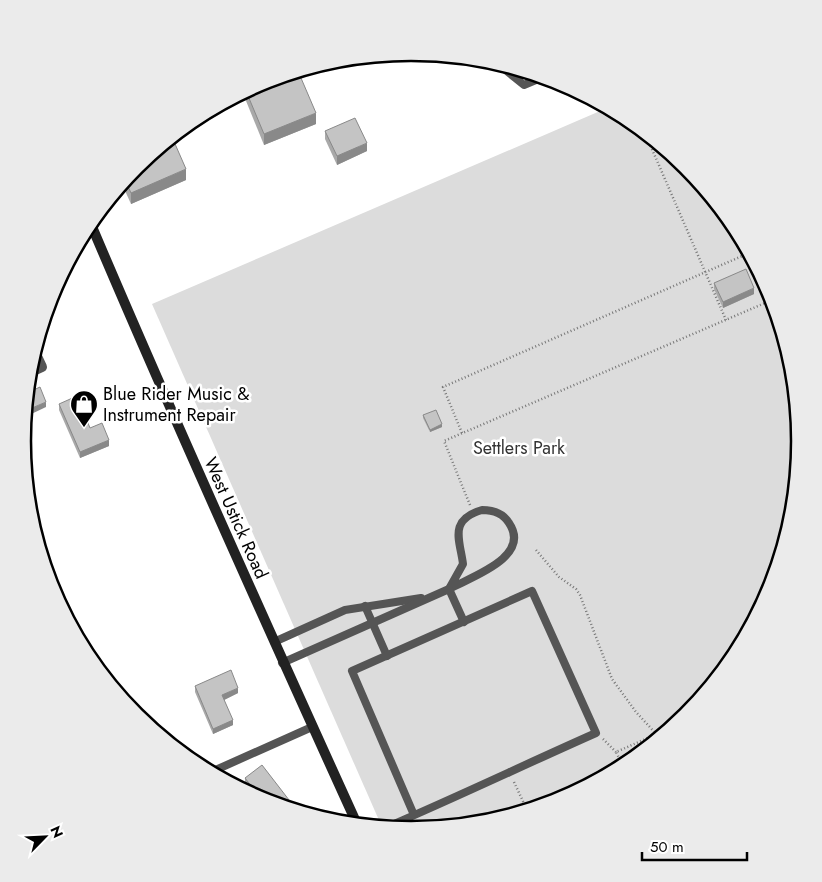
<svg xmlns="http://www.w3.org/2000/svg" width="822" height="882" viewBox="0 0 822 882" font-family="Jost,sans-serif">
	<rect width="100%" height="100%" fill="#fff"/>
	<polygon fill="#dcdcdc" points="607,108 627,118 686,167 734,225 770,293 792,365 799,441 792,517 770,590 734,657 686,716 627,764 559,800 487,822 411,829 382,827 152,304"/>
	<g fill="none" stroke-linecap="round" stroke-linejoin="round">
		<g stroke="#777" stroke-width="2.5" stroke-dasharray="1 2.5" stroke-linecap="butt">
			<polyline points="645,133 726,320"/>
			<polyline points="462,433 443,387 749,253"/>
			<polyline points="470,505 444,441 772,300"/>
			<polyline points="536,550 559,577 576,589 580,595 612,679 636,712 659,737"/>
			<polyline points="603,739 616,752"/>
			<polyline points="623,766 616,752 657,734"/>
			<polyline points="514,782 527,810"/>
		</g>
		<g stroke="#555" stroke-width="8">
			<polyline points="501,64 503,68 524,85 543,77"/>
			<path d="M482,510C493,510 503,513 509,523C532,557 471,577 449,589L463,564C460,540 448,520 482,510Z"/>
			<polyline points="365,606 387,656"/>
			<polyline points="274,642 345,610 421,598"/>
			<polyline points="282,663 449,589 464,622"/>
			<polyline points="211,772 312,727"/>
			<path d="M387,827C457,797 526,764 596,733L532,591L352,671L414,815"/>
		</g>
		<polyline stroke="#555" stroke-width="10" points="29,373 42,367 34,350"/>
		<path stroke="#222" stroke-width="10" d="M90,222C176,425 266,624 357,824"/>
	</g>
	<g fill="#a9a9a9">
		<polygon points="263,82 316,124 264,145 244,96 244,92"/>
		<polygon points="325,131 367,151 337,165 325,139"/>
		<polygon points="136,166 186,180 131,204 122,184"/>
		<polygon points="714,283 754,294 723,308 714,289"/>
		<polygon points="59,404 109,446 80,458 59,410"/>
		<polygon points="423,415 442,427 430,432 423,418"/>
		<polygon points="195,686 238,693 224,700 233,725 213,734 195,692"/>
		<polygon points="245,778 296,810 262,800 254,795 245,784"/>
	</g>
	<g fill="#898989">
		<polygon points="316,113 316,124 264,145 264,134"/>
		<polygon points="367,143 367,151 337,165 337,156"/>
		<polygon points="186,169 186,180 131,204 131,193"/>
		<polygon points="754,288 754,294 723,308 723,302"/>
		<polygon points="46,402 46,407 25,417 25,411"/>
		<polygon points="27,417 27,422 24,423 25,418"/>
		<polygon points="442,424 442,427 430,432 430,430"/>
		<polygon points="109,440 109,446 80,458 80,452"/>
		<polygon points="238,688 238,693 222,701 222,695"/>
		<polygon points="233,720 233,725 213,734 213,729"/>
	</g>
	<g fill="#c4c4c4" stroke="#898989">
		<polygon points="298,71 316,113 264,134 246,91 263,82"/>
		<polygon points="355,118 367,143 337,156 325,131"/>
		<polygon points="172,137 186,169 131,193 125,180 136,166"/>
		<polygon points="746,269 754,288 723,302 714,283"/>
		<polygon points="40,387 46,402 25,411 27,393"/>
		<polygon points="77,396 90,428 102,423 109,440 80,452 59,404"/>
		<polygon points="436,410 442,424 430,430 423,415"/>
		<polygon points="231,670 238,688 222,695 233,720 213,729 195,686"/>
		<polygon points="262,765 296,809 294,810 262,800 256,797 258,795 245,778"/>
	</g>
	<defs>
		<g id="shop-pin" transform="scale(1.4375)"><path d="M0 17L-7.5 6A9.5 9.5 0 1 1 7.5 6Z" fill="#000" stroke="#fff"/><path d="M-5-2.5h2.3a2.7 3.5 0 0 1 5.4 0H5L5.5 6h-11ZM-1.5-2.5h3a1.5 2.3 0 0 0-3 0Z" fill="#fff"/></g>
	</defs>
	<g fill-rule="evenodd">
		<use href="#shop-pin" x="84" y="404"/>
	</g>
	<g text-anchor="middle" stroke-width="5" stroke-linejoin="round" paint-order="stroke">
		<g font-size="18" fill="#000" stroke="#fff" text-anchor="start">
			<text x="103" y="400">Blue Rider Music &amp;<tspan x="103" dy="21">Instrument Repair</tspan></text>
		</g>
		<g font-size="18" fill="#333" stroke="#fff">
			<text x="519" y="454">Settlers Park</text>
		</g>
		<g font-size="18" fill="#000" stroke="#fff">
			<text transform="translate(236 518) rotate(66)" y="6">West Ustick Road</text>
		</g>
	</g>
	<path d="M0 0H822V882H0ZM31 441a380 380 0 1 1 760 0a380 380 0 1 1-760 0Z" fill="#ebebeb" fill-rule="evenodd"/>
	<path fill="none" stroke="#000" stroke-width="2.5" d="M31 441a380 380 0 1 1 760 0a380 380 0 1 1-760 0Z"/>
	<g transform="translate(45 837) rotate(66)" stroke="#ffffff" stroke-width="4" paint-order="stroke">
	<path d="M0-4L9 19L0 12L-9 19Z" fill="#000000"/>
	<text y="-8" font-size="14" font-weight="bold" text-anchor="middle" fill="#000000">N</text>
	</g>
	<path d="M642 852v8h105v-8" fill="none" stroke="#000000" stroke-width="2.5"/>
	<text x="650" y="852" font-size="15" fill="#000000" stroke="#ffffff" stroke-width="4" paint-order="stroke">50 m</text>
</svg>
